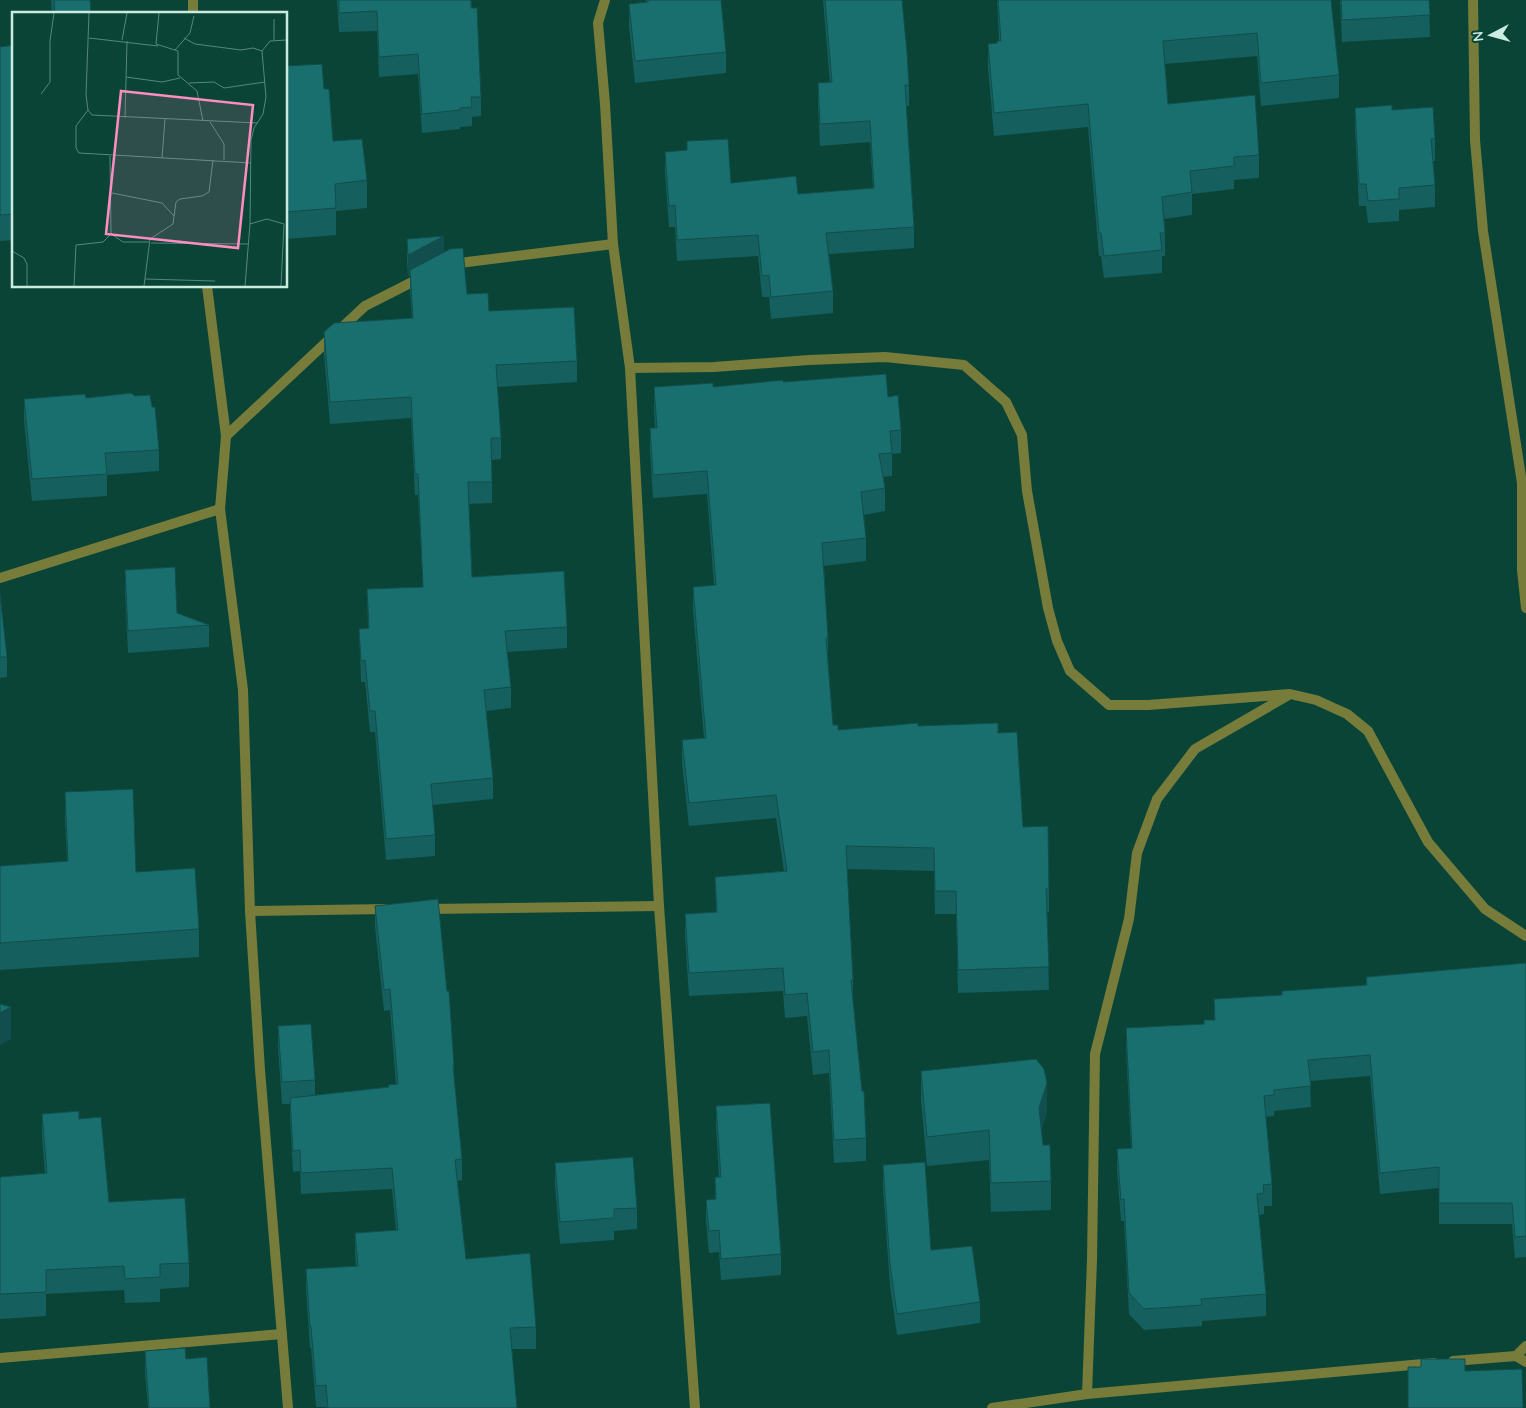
<svg xmlns="http://www.w3.org/2000/svg" width="1526" height="1408" viewBox="0 0 1526 1408" font-family="Quicksand,sans-serif">
	<rect width="100%" height="100%" fill="#094437"/>
	<g fill="none" stroke-linecap="round" stroke-linejoin="round">
		<g stroke="#777c3a" stroke-width="10">
			<polyline points="193,0 193,14"/>
			<polyline points="605,0 598,23 605,104 613,244 630,368 659,906 695,1408"/>
			<polyline points="1473,0 1475,140 1483,231 1522,483 1522,570 1526,608"/>
			<polyline points="451,264 613,244"/>
			<polyline points="207,286 226,436 220,509 243,690 250,911 260,1070 288,1408"/>
			<polyline points="630,368 714,367 809,360 885,357 964,365 1006,402 1022,435 1027,491 1048,608 1057,641 1070,671 1109,705 1148,705 1290,694 1316,700 1347,714 1368,731 1428,842 1485,909 1526,936"/>
			<polyline points="226,436 365,306 422,277"/>
			<polyline points="0,578 220,509"/>
			<polyline points="425,909 659,906"/>
			<polyline points="250,911 388,909"/>
			<polyline points="1516,1356 1526,1346"/>
			<polyline points="0,1358 282,1334"/>
			<polyline points="1453,1361 1516,1356 1526,1362"/>
			<polyline points="1087,1394 1092,1260 1095,1054 1129,919 1137,853 1157,799 1195,749 1287,696"/>
			<polyline points="992,1408 1087,1394 1434,1363"/>
		</g>
	</g>
	<g fill="#155f5f">
		<polygon points="51,0 90,0 91,14 52,14"/>
		<polygon points="337,0 471,0 481,97 481,116 472,117 472,126 460,127 460,129 422,133 418,74 379,77 377,31 339,32"/>
		<polygon points="646,0 721,0 726,52 726,73 635,83 629,26 629,4 646,2"/>
		<polygon points="823,0 902,0 909,85 909,106 906,106 914,227 914,248 829,254 833,291 833,313 771,319 769,297 762,297 758,256 677,261 675,227 669,227 665,173 665,152 731,183 798,194 873,188 870,142 820,146 818,105 818,83 830,82"/>
		<polygon points="997,0 1331,0 1339,75 1339,98 1261,106 1257,56 1165,64 1168,104 1259,155 1259,178 1234,180 1234,189 1192,194 1192,215 1164,219 1165,233 1165,256 1162,256 1162,273 1104,278 1101,256 1099,256 1088,127 994,136 988,67 988,44 997,43 999,41"/>
		<polygon points="1340,0 1429,0 1430,37 1342,42"/>
		<polygon points="14,45 14,240 0,241 0,47"/>
		<polygon points="286,66 324,89 333,141 367,180 367,208 336,211 336,235 286,239"/>
		<polygon points="1355,108 1392,110 1435,139 1435,161 1433,161 1435,185 1435,207 1399,210 1399,221 1368,223 1366,206 1359,206 1355,130"/>
		<polygon points="407,239 444,252 467,294 489,311 577,361 577,382 497,387 501,438 501,459 492,460 492,503 469,504 472,577 567,627 567,648 507,652 511,687 511,708 486,711 493,778 493,799 432,805 435,835 435,856 386,860 375,732 370,732 365,682 361,682 359,629 368,629 367,589 423,587 418,495 415,495 411,418 330,424 324,354 324,332 412,318 410,291 410,276 408,276 407,261"/>
		<polygon points="783,382 888,397 901,430 901,453 892,454 892,476 883,477 885,488 885,511 864,515 866,538 866,561 824,566 828,638 828,659 833,725 838,730 918,726 998,733 1023,827 1049,889 1049,912 1047,912 1049,990 958,993 956,914 935,914 934,871 847,869 853,980 853,1003 866,1138 866,1161 834,1163 829,1073 813,1075 807,1016 785,1018 783,991 689,996 685,937 685,914 716,912 715,877 784,871 776,818 689,826 682,763 682,740 704,738 693,610 693,587 714,585 707,494 653,498 650,451 650,428 655,428 654,410 654,387 713,387"/>
		<polygon points="86,398 152,407 159,450 159,471 107,475 107,496 32,501 24,421 24,399"/>
		<polygon points="125,570 177,613 209,625 209,647 128,653 125,592"/>
		<polygon points="0,594 7,657 7,677 0,678"/>
		<polygon points="65,792 136,872 199,929 199,957 0,970 0,866 67,861 65,819"/>
		<polygon points="375,906 454,1065 454,1084 462,1159 462,1180 457,1181 466,1259 536,1327 536,1349 512,1349 517,1408 327,1408 326,1407 316,1407 311,1348 310,1348 306,1290 306,1269 356,1266 355,1254 355,1233 396,1230 392,1189 301,1194 300,1171 293,1172 290,1119 290,1104 282,1104 278,1048 278,1026 315,1080 315,1095 388,1087 396,1084 390,1010 384,1011 375,927"/>
		<polygon points="1526,963 1526,1257 1515,1258 1512,1224 1439,1224 1439,1188 1380,1194 1370,1076 1310,1081 1311,1107 1274,1111 1274,1116 1266,1117 1272,1184 1272,1206 1264,1206 1264,1214 1259,1215 1266,1294 1266,1316 1202,1321 1202,1326 1144,1330 1129,1314 1124,1221 1121,1221 1117,1171 1117,1149 1131,1148 1126,1049 1126,1028 1204,1024 1214,1020 1214,999 1282,995 1366,985 1366,977"/>
		<polygon points="921,1071 1047,1113 1041,1130 1043,1145 1051,1181 1051,1210 991,1212 989,1160 927,1166 921,1100"/>
		<polygon points="716,1106 781,1254 781,1275 721,1280 719,1252 709,1253 706,1222 706,1200 715,1199 715,1177 719,1177 716,1127"/>
		<polygon points="42,1114 79,1119 109,1202 189,1263 189,1287 160,1289 160,1302 125,1303 124,1290 46,1294 46,1316 0,1319 0,1177 45,1173 42,1138"/>
		<polygon points="555,1163 637,1208 637,1229 614,1231 614,1240 560,1244 555,1185"/>
		<polygon points="883,1165 931,1250 980,1302 980,1323 897,1335 890,1286 883,1187"/>
		<polygon points="145,1351 186,1359 210,1408 148,1408 145,1373"/>
	</g>
	<g fill="#114e4d">
		<polygon points="444,236 444,258 410,270 410,276 408,276 408,255"/>
		<polygon points="11,1007 11,1039 0,1045 0,1013"/>
		<polygon points="1047,1083 1047,1113 1039,1137 1039,1108"/>
	</g>
	<g fill="#186f6e" stroke="#114e4d">
		<polygon points="54,0 90,0 91,14 55,14"/>
		<polygon points="339,0 471,0 471,8 477,8 481,97 471,97 472,107 460,108 460,110 422,114 418,54 379,57 377,11 339,13"/>
		<polygon points="648,0 721,0 726,52 635,61 629,4 648,2"/>
		<polygon points="825,0 902,0 907,52 909,85 905,85 914,227 826,233 833,291 771,297 769,275 762,276 758,235 677,240 675,205 669,206 665,152 687,150 687,141 728,139 731,183 796,176 798,194 874,188 870,121 820,124 818,83 832,82"/>
		<polygon points="998,0 1331,0 1339,75 1261,83 1257,33 1163,41 1168,104 1255,95 1259,155 1234,157 1234,166 1190,171 1192,192 1162,197 1165,233 1160,233 1162,250 1104,256 1101,233 1099,233 1088,104 994,113 988,44 997,43 997,41 1001,41"/>
		<polygon points="1341,0 1429,0 1430,15 1342,20"/>
		<polygon points="14,45 14,214 0,215 0,47"/>
		<polygon points="322,64 324,89 329,89 333,141 362,139 367,180 335,184 336,208 286,212 286,66"/>
		<polygon points="1392,105 1392,110 1433,107 1435,139 1431,139 1435,185 1399,188 1399,199 1368,201 1366,184 1359,184 1355,108"/>
		<polygon points="444,236 408,255 407,239"/>
		<polygon points="463,248 467,294 488,293 489,311 574,307 577,361 496,365 501,438 491,438 492,482 468,482 472,577 564,571 567,627 505,631 511,687 484,690 493,778 431,784 435,835 386,839 375,711 370,711 365,660 361,661 359,629 369,628 367,589 423,587 418,474 415,474 411,397 330,402 324,332 334,323 413,318 410,270 450,249"/>
		<polygon points="886,374 888,397 898,395 901,430 890,431 892,453 879,454 885,488 861,492 866,538 822,543 828,638 826,638 833,725 838,725 838,730 918,723 918,726 998,723 998,733 1017,732 1023,827 1048,826 1049,889 1046,889 1049,967 958,970 956,891 935,891 934,848 846,846 853,980 851,980 862,1091 864,1091 866,1138 834,1140 829,1050 813,1052 807,993 785,995 783,968 689,973 685,914 717,912 715,877 787,871 776,795 689,803 682,740 706,738 693,587 716,585 707,471 653,475 650,428 657,428 654,387 713,383 713,387 783,380 783,382"/>
		<polygon points="131,393 135,396 150,395 152,407 155,407 159,450 105,453 107,474 32,479 24,399 85,394 86,398"/>
		<polygon points="175,567 177,613 209,625 128,631 125,570"/>
		<polygon points="0,594 7,657 0,657"/>
		<polygon points="133,789 136,872 195,868 199,929 0,943 0,866 68,861 65,792"/>
		<polygon points="438,899 447,991 449,991 454,1065 453,1065 462,1159 455,1160 466,1259 530,1253 536,1327 510,1328 517,1408 328,1408 326,1385 316,1386 311,1327 310,1327 306,1269 358,1266 355,1233 398,1230 392,1168 301,1173 300,1150 293,1151 290,1098 389,1087 388,1085 398,1084 390,989 384,990 375,906"/>
		<polygon points="1526,963 1526,1236 1515,1237 1512,1203 1439,1203 1439,1167 1380,1173 1370,1055 1308,1060 1311,1086 1274,1090 1274,1095 1264,1096 1272,1184 1263,1185 1264,1193 1257,1194 1266,1294 1201,1299 1202,1305 1144,1309 1129,1293 1124,1199 1121,1200 1117,1149 1132,1148 1126,1028 1204,1024 1204,1020 1215,1020 1214,999 1282,995 1282,991 1367,985 1366,977"/>
		<polygon points="0,1004 11,1007 0,1013"/>
		<polygon points="311,1024 315,1080 282,1082 278,1026"/>
		<polygon points="1036,1059 1044,1069 1047,1083 1039,1108 1043,1145 1050,1145 1051,1181 991,1183 989,1130 927,1137 921,1071"/>
		<polygon points="770,1103 781,1254 721,1259 719,1230 709,1231 706,1200 716,1199 715,1177 721,1177 716,1106"/>
		<polygon points="79,1111 79,1119 101,1117 109,1202 185,1198 189,1263 160,1264 160,1277 125,1279 124,1266 46,1270 46,1292 0,1294 0,1177 47,1173 42,1114"/>
		<polygon points="633,1157 637,1208 614,1209 614,1218 560,1222 555,1163"/>
		<polygon points="925,1162 931,1250 972,1246 980,1302 897,1314 890,1264 883,1165"/>
		<polygon points="185,1348 186,1359 207,1357 210,1408 149,1408 145,1351"/>
		<polygon points="1421,1359 1465,1359 1465,1371 1522,1369 1523,1408 1408,1408 1408,1367 1421,1367"/>
	</g>
	<g transform="translate(12 12)">
		<rect width="275" height="275" fill="#094437"/>
		<path fill="none" stroke="#56877b" stroke-width="1" d="M77,1L74,83L76,98L80,103L245,111M147,1L144,32L166,39V63L185,79L191,109M77,26L146,34M172,26L183,32L229,38L241,36L250,39M110,28L115,1M262,28V7M163,38L178,21L182,4M114,65L150,70L168,66M177,71L202,70L212,76L253,70M29,82L38,70V29L42,1M76,98L64,114V136L67,141L239,151M113,106L115,29M198,110L212,132V148M150,146L153,107M100,181L150,191L162,204M238,212L239,128L242,116L251,102L254,85L250,39L258,29L275,28M99,222L111,230H137M139,231L236,232M0,239L12,246L15,252V274M133,267L203,269M62,274L64,233L91,230L99,222L98,144M132,274L138,227L161,212L164,190L168,187L190,184L197,180L201,148M233,274L238,212L255,207L272,212L269,274"/>
		<path fill="#fd8ebf" fill-opacity="0.15" stroke="#fd8ebf" stroke-width="2.5" d="M109,79L241,93L226,236L94,222Z"/>
		<rect width="275" height="275" fill="none" stroke="#c9ebe0" stroke-width="2.5"/>
	</g>
	<g transform="translate(1491 35) rotate(264)" stroke="#094437" stroke-width="4" paint-order="stroke">
	<path d="M0-4L9 19L0 12L-9 19Z" fill="#c9ebe0"/>
	<text y="-8" font-size="14" font-weight="bold" text-anchor="middle" fill="#c9ebe0">N</text>
	</g>
</svg>
